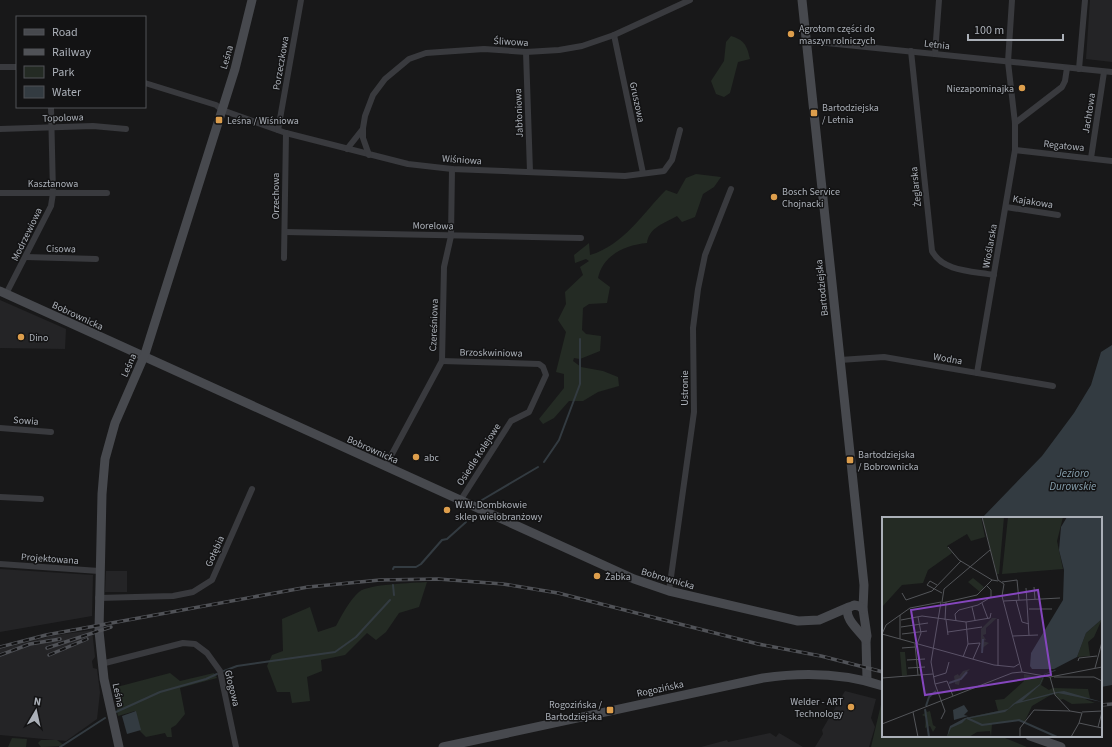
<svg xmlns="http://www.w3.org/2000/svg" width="1112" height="747" viewBox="0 0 1112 747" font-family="'Source Sans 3',sans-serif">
	<rect width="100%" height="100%" fill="#181819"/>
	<g fill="#242426">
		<polygon points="1090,0 1112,0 1112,62 1086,59"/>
		<polygon points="0,300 66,329 65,349 0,348"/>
		<polygon points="0,569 93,575 92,616 0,632"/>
		<polygon points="106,571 127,571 127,592 105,592"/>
		<polygon points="92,630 95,657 92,661 93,668 97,669 100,692 97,719 66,741 0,735 0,649 52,636"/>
		<polygon points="845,691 876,699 871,718 875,727 869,747 815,747 823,734 822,730"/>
		<polygon points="770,733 776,737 779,733 803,747 701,747 727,740 728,742"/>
	</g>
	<g fill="#242b24">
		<path d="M731,36C744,40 747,45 750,59L738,62L730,93L724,97L716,94L711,81L724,61L726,42Z"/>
		<path d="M696,174L721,177L714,187L703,194L695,217L682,222L677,216C665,223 649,227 647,243C625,245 603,255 598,278L610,287L607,303L589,304L583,308L582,330L586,334L601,336L600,351L580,359L574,358L573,361L581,367L603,371L618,377L619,386L598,392L583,401H569L554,418L543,424L539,419L564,388V374L556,372L566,332L558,320L566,304L565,292L583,275L580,267L589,261L586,259L575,263L574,255L589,243L590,255C624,245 642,214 666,190L677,194L686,178Z"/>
		<path d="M427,582L419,607L399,613L386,632L376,640L367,633L345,655L321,660L322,671L307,677L310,701L292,703L290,692H277L267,666L272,655L283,651L282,619L310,607L318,632L336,626C342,615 349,601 359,592C368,584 413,583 427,582Z"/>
		<polygon points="170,673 180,681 214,673 217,678 180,688 185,714 176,725 171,728 172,737 167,737 165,733 146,737 140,731 135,711 118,716 113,688"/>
		<polygon points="883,696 883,736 1000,736 1027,747 871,747"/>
		<polygon points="12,738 27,739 26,747 8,747"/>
		<polygon points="41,740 57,740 65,746 41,747 38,743"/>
	</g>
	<g fill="#333b41">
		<polygon points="1112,345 1112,685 1101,687 1101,518 982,518 1042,456 1074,413 1091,385 1101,352"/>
		<polygon points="136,711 141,730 127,734 122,716"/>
	</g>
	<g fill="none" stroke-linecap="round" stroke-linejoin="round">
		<g stroke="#333b41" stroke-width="2">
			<polyline points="544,462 559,440 580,384 580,339"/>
			<polyline points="482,500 538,467"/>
			<polyline points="393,569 394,567 416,567 421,564 442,540 447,539 466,522"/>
			<polyline points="393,585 394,595"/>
			<polyline points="224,671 237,666 335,652 356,637 390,600"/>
			<polyline points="116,712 160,692 206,679 217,674"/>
			<polyline points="60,747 105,718"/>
		</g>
		<g stroke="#393a3e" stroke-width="6">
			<polyline points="614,35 643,173"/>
			<polyline points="807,43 817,42 1112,72"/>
			<path d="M911,51L932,251C943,272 973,271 994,275"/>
			<polyline points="526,52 530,172"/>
			<polyline points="935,54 939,0"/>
			<polyline points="0,67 17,67"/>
			<polyline points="1079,69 1085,0"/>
			<polyline points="145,83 216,105 222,110 286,133 408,164 452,169 625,176 664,171 672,160 680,130"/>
			<polyline points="1015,123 1062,87 1065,81 1067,68"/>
			<polyline points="0,129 93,126 126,129"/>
			<polyline points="278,130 301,0"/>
			<polyline points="347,149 362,130"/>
			<polyline points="1015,150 1112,161"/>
			<polyline points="369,155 363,138 363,128 365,116 373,95 385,79 409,59 426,53 484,49 526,52 559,50 582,46 614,35 690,0"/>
			<polyline points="1091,158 1104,72"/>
			<polyline points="0,193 107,193"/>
			<polyline points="1006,207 1058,215"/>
			<polyline points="285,232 581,238"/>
			<polyline points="26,257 96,259"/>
			<polyline points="284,258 286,133"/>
			<polyline points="6,294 51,206 53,193 51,107"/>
			<polyline points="840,360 884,357 1053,386"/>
			<polyline points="442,361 539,364 543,367 546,375 529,412 511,421 460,501"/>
			<polyline points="977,373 1015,150 1015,123 1008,62 1012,0"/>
			<polyline points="0,428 51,432"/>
			<polyline points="385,467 442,361 444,267 451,236 452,169"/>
			<polyline points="0,497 41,499"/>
			<polyline points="0,564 99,571"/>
			<polyline points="669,591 694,412 693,328 698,289 705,255 731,189"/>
			<polyline points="98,598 173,596 193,592 212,580 252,489"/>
			<polyline points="101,664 183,643 195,644 207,653 220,671 236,747"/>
		</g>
		<g stroke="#47494e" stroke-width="9">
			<polyline points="802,0 864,585 863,609 867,636 866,640 867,680"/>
			<polyline points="0,291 634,579 669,591 798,621 819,620 849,607"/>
			<path d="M863,609L859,606L854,605L848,608C844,619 860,631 866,640"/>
			<polyline points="1030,736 1061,747"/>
			<polyline points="119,747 104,679 99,631 102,494 105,459 115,423 145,354 235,69 252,0"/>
			<path d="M443,747L763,678C804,672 844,673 883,686"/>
		</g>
		<g stroke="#505257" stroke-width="3.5">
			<g id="rail">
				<polyline points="0,647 46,635 308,587 380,580 438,579 503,584 558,593 758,644 821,656 883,672"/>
				<polyline points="47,648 111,627"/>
				<polyline points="0,655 30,644 60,639"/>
				<polyline points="49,655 87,639"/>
				<polyline points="1101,705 1112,704"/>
			</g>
		</g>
		<use href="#rail" stroke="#131314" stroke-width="2" stroke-dasharray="6" stroke-linecap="butt"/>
	</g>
	<g fill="#dd9e4c" stroke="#131314" stroke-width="1.5">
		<circle cx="791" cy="34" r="4"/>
		<circle cx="1022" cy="88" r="4"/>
		<rect x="810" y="109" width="8" height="8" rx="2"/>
		<rect x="215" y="116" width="8" height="8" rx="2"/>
		<circle cx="774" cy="197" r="4"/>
		<circle cx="21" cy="337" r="4"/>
		<circle cx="416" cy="457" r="4"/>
		<rect x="846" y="456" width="8" height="8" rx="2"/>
		<circle cx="447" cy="510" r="4"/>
		<circle cx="597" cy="576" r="4"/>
		<circle cx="851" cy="707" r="4"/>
		<rect x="606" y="706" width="8" height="8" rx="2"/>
	</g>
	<g text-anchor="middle" stroke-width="3" stroke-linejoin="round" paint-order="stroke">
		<g font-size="10" fill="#abb0b8" stroke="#131314" text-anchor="start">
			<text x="799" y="32">Agrotom części do<tspan x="799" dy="12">maszyn rolniczych</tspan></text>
			<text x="1014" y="92" text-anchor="end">Niezapominajka</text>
			<text x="822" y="111">Bartodziejska<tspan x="822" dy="12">/ Letnia</tspan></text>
			<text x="227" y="124">Leśna / Wiśniowa</text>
			<text x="782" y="195">Bosch Service<tspan x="782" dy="12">Chojnacki</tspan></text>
			<text x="29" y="341">Dino</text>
			<text x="858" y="458">Bartodziejska<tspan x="858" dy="12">/ Bobrownicka</tspan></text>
			<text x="424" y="461">abc</text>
			<text x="455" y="508">W.W. Dombkowie<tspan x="455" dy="12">sklep wielobranżowy</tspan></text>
			<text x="605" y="580">Żabka</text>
			<text x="843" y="705" text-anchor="end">Welder - ART<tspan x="843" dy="12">Technology</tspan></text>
			<text x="602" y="708" text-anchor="end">Rogozińska /<tspan x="602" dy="12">Bartodziejska</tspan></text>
		</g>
		<g font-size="10" fill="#abb0b8" stroke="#131314">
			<text transform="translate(511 41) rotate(3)" y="4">Śliwowa</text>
			<text transform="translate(937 44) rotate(6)" y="4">Letnia</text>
			<text transform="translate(226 57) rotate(-74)" y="4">Leśna</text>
			<text transform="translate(280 63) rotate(-80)" y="4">Porzeczkowa</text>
			<text transform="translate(638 102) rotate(78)" y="4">Gruszowa</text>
			<text transform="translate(518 113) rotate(-92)" y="4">Jabłoniowa</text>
			<text transform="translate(1088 113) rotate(-81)" y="4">Jachtowa</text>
			<text transform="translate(63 117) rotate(-2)" y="4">Topolowa</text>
			<text transform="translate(1064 145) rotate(6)" y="4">Regatowa</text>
			<text transform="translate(462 159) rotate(4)" y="4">Wiśniowa</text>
			<text x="53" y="187">Kasztanowa</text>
			<text transform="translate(915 187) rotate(-96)" y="4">Żeglarska</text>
			<text transform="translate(275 196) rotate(-90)" y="4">Orzechowa</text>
			<text transform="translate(1033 201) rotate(9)" y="4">Kajakowa</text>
			<text transform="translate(433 225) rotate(1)" y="4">Morelowa</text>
			<text transform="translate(26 234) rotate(-64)" y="4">Modrzewiowa</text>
			<text transform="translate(989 246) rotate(-80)" y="4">Wioślarska</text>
			<text transform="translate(61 248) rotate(1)" y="4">Cisowa</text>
			<text transform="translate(821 288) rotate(-96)" y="4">Bartodziejska</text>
			<text transform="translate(78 315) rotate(25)" y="4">Bobrownicka</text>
			<text transform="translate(433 325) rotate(-88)" y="4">Czereśniowa</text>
			<text transform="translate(491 352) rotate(1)" y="4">Brzoskwiniowa</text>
			<text transform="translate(948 358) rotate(10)" y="4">Wodna</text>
			<text transform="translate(128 365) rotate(-66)" y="4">Leśna</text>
			<text transform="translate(684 388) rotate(-90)" y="4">Ustronie</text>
			<text transform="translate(26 420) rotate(4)" y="4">Sowia</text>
			<text transform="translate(373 449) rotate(24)" y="4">Bobrownicka</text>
			<text transform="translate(478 454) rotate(-57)" y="4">Osiedle Kolejowe</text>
			<text transform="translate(214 551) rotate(-66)" y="4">Gołębia</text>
			<text transform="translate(50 558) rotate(4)" y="4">Projektowana</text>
			<text transform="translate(668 578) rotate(16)" y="4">Bobrownicka</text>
			<text transform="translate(233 688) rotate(76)" y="4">Głogowa</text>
			<text transform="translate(660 688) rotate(-12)" y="4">Rogozińska</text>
			<text transform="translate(119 695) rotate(78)" y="4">Leśna</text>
		</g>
		<g font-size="11" font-style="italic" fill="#87a0ae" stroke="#131314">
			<text x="1073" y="477">Jezioro<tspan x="1073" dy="13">Durowskie</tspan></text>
		</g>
	</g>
	<g transform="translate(882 517)">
		<rect width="220" height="220" fill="#181819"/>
		<path d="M0,0H99L103,20L89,24L85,17L65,29L70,36L46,53L41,66L20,68L0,90ZM100,0H122L117,57H115ZM126,0H181L175,24L181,52L120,57ZM91,61L102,70L98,75L86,65ZM110,101H115L104,111V117L101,118L104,123L101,124L107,126L99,132V112ZM220,102L212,120L206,125L208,139L195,140L204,116ZM18,135H23L25,158L20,159ZM88,152L78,163L77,168L73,167L72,159L76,157L77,159L81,154ZM142,157L162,161L159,168L167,173L171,171L206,172L208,181L203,182L213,186L190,187L181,182L178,183L172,176L150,189L142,206L134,203L110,207L109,220L108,214L95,215L87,220H65L67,211L83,201L116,194L113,183L122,182L142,164ZM43,192L45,195L48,194L51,208L54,210L51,215L48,209L43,211L44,200L40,198L43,196Z" fill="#242b24"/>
		<path d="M185,0H220V102L204,116L195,140L172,152H150L148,149L149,136L181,83L182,53L177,33L179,10ZM173,153H174L173,154L163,157L158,168L140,184L174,175L182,174L220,185L176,176L133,187L123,195L84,202L80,206L69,211L65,220L68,209L83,201L126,192L131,187L158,167L162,157ZM82,188L86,194L82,198L86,199L72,203L71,193Z" fill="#333b41"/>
		<path fill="none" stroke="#333b41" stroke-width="2" d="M100,136L101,122M67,166L79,162L85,155M44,189L47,180L54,174M43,192L47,220M85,201L100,208L137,203L175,220"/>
		<path fill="none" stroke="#535559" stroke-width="1" d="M100,0L116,63L122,67L120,79L140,155M66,30L77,43L110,63L116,64M120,65L135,63L137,83M55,68L48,64L45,68L60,76M152,70L153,82M144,71L147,118M20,76L24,83L50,74L79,44M134,83L140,105L147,107M122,84L178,81M59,85L49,145L53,167L63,194L59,202M60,85L62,72L108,33M60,86L95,78L110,63M100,86L106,102M90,90L93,103M147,92H170M18,98V122M116,102V149M19,103L40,99L84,105L108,101L109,96M63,103L64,85M64,103L66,118M74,104L73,97L77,93L96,88L109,80V73L105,69M19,110L46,106M66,115L100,110M0,117L112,148L132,150L137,147M0,117L4,108L28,91L59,85M20,117L45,114M131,119L156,118M33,127L36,158M35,127L39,116L36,100M86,127L98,126L91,142M20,131L33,130M81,140L86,127L84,105M25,143L43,142M196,144L197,141L215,139M220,150L168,160L173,178L188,194L200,196L197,206L220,211M26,151L43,150M213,151L220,125M51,160L64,156L67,145M172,160H212L220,164M0,161L51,157M53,167L65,164L71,179M31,195L36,220M200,195L220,194M0,207L130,156L140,155L168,160M216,210L220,195M138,220V211L152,193L188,194M189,220L197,206"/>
		<path fill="#8546be" fill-opacity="0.15" stroke="#8546be" stroke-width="2" d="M156,73L169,158L43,178L29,93Z"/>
		<rect width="220" height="220" fill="none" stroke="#abb0b8" stroke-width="2"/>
	</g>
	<rect x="16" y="16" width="130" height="92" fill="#131314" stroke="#505256"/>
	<rect x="24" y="29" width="20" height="6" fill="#47494e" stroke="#505256"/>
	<text x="52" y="36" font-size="12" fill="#abb0b8">Road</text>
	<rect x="24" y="49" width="20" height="6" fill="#505257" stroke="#505256"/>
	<text x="52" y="56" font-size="12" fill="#abb0b8">Railway</text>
	<rect x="24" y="66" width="20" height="12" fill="#242b24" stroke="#505256"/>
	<text x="52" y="76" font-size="12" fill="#abb0b8">Park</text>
	<rect x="24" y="86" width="20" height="12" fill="#333b41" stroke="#505256"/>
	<text x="52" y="96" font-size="12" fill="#abb0b8">Water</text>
	<g transform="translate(36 711) rotate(9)" stroke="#131314" stroke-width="3" paint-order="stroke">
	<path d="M0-3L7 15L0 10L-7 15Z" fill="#abb0b8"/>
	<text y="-6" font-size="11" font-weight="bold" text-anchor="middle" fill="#abb0b8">N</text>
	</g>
	<path d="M968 34v6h95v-6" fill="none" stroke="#abb0b8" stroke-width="2"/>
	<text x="974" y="34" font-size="12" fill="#abb0b8" stroke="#131314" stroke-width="3" paint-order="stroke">100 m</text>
</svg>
